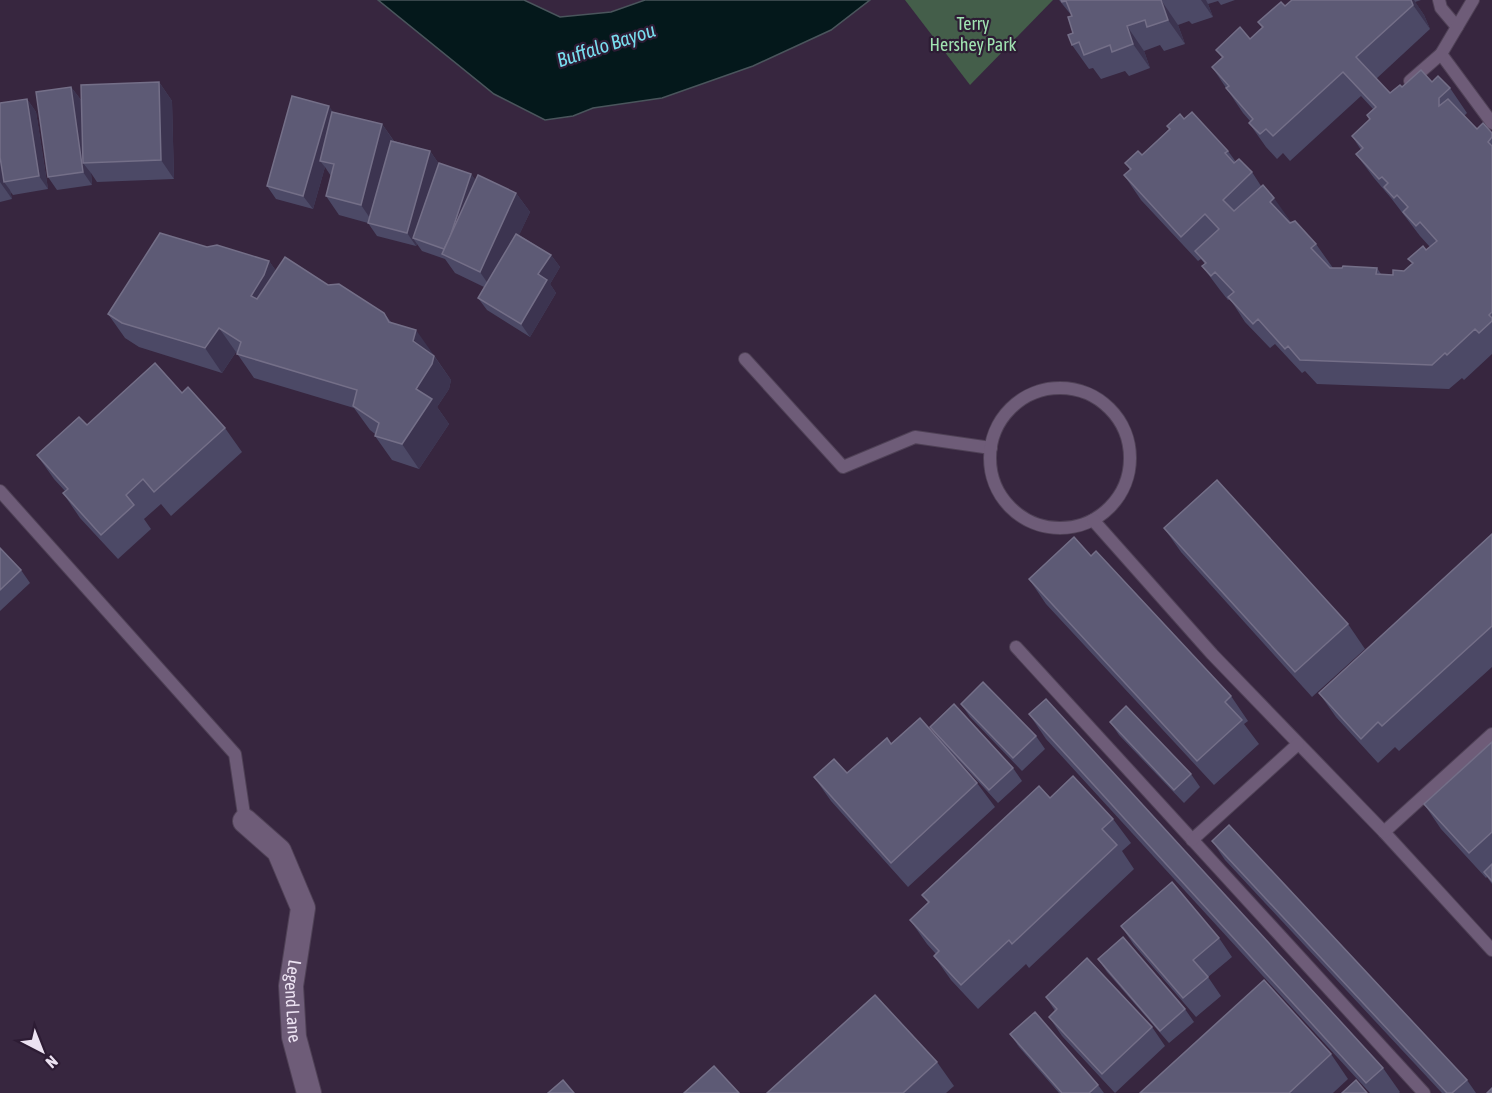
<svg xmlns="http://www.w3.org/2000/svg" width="1492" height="1093" viewBox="0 0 1492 1093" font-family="'Asap Condensed',sans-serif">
	<rect width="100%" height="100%" fill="#37263f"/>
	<polygon fill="#445e4a" points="905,0 1053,0 970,85"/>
	<polygon fill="#04181b" stroke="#4a555c" stroke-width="1.5" points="378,0 524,0 560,17 611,12 645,0 870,0 831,30 753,66 662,98 593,108 573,116 545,120 494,94"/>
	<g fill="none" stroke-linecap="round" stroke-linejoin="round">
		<g stroke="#4f4156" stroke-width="14">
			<g id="lane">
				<polyline points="1439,0 1441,8 1457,27"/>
				<polyline points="1441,54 1492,123"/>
				<polyline points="1410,81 1441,54 1473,0"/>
				<polyline points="745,359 843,467 915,437 991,448"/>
				<circle cx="1060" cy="458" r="70"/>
				<polyline points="0,491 235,754 245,821"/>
				<polyline points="1093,520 1212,654 1384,832 1492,950"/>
				<polyline points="1016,647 1424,1093"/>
				<polyline points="1384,832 1492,734"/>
				<polyline points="1192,840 1298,744"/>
			</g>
		</g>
		<g stroke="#4f4156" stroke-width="26">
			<g id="street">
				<path id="s1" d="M245,821L279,851L303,908L291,986L294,1037L309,1093"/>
			</g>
		</g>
		<use href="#lane" stroke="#6e5c78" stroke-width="12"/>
		<use href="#street" stroke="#6e5c78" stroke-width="24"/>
	</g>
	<g fill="#4c4966">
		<polygon points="1059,0 1235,0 1221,5 1218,1 1208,4 1213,17 1192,24 1189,21 1178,25 1185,44 1164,51 1160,45 1144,51 1150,68 1129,76 1125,71 1101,79 1093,68 1089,69 1072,45 1073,33 1072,16"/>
		<polygon points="1292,0 1421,0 1415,2 1424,15 1430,29 1376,79 1390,93 1402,87 1432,82 1450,88 1467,113 1464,116 1477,129 1492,133 1492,354 1464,380 1462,378 1449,389 1317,384 1305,371 1302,373 1275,344 1270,348 1245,322 1230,299 1228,300 1220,290 1202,266 1205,264 1201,259 1198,261 1141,200 1124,175 1130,170 1125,163 1142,155 1169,129 1167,126 1184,119 1228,151 1236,162 1252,172 1261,186 1291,222 1316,244 1333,268 1377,268 1381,274 1393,275 1404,271 1412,264 1408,259 1426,250 1430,247 1420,236 1391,198 1374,178 1356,154 1361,150 1352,136 1370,119 1367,115 1373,109 1361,96 1290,161 1283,153 1277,159 1266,147 1249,123 1250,121 1243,113 1212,67 1222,58 1216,50 1250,39 1262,28 1258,22 1285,6"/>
		<polygon points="159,82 172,101 174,179 97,182 91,173 92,185 57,190 48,177 71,87 81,100 82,108"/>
		<polygon points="27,99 36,112 48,189 13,195 10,191 12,199 0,202 0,103"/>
		<polygon points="333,112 382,124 394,141 430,151 439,164 471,174 476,181 516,193 530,212 519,235 551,255 560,267 550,284 556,293 530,337 487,310 478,298 484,287 455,273 445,259 422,251 417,244 416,246 377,236 368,223 339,215 326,196 331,176 325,167 313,209 276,199 267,186"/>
		<polygon points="207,247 269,261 276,271 328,285 384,313 391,322 433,354 451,380 449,389 437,407 449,424 419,469 392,460 375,436 375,434 370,430 354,408 254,378 236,352 222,373 139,347 125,338 108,314"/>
		<polygon points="182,393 225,428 242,452 171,516 161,504 144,519 151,529 118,559 80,518 63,493 65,491 54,479 37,455 87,425"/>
		<polygon points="1164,528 1348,624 1365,649 1312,697 1181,552"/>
		<polygon points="1492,534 1492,667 1399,751 1395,747 1378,763 1336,717 1319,693"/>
		<polygon points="0,548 21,570 30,583 0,611"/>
		<polygon points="1091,556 1231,696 1248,721 1244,724 1259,744 1214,785 1046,604 1029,579"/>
		<polygon points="961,704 1036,736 1045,749 1022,771 970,717"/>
		<polygon points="1029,714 1383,1068 1400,1092 1399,1093 1370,1093 1046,739"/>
		<polygon points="1110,722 1191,774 1200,787 1184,803 1119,735"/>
		<polygon points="930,727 1013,768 1022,781 998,803 947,748 977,783 995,807 908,887 831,801 814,777 847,773 891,744 938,738"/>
		<polygon points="1492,742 1492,884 1487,877 1486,878 1441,829 1424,804"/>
		<polygon points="1050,798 1113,819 1131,843 1122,851 1134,869 1029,968 1026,964 978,1009 951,980 934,956 936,954 927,944 910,920 928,903 922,895"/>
		<polygon points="1212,841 1467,1080 1476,1093 1442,1093 1225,860"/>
		<polygon points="1121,926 1219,938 1232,957 1208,977 1221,996 1196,1017 1134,945"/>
		<polygon points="1098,959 1185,1009 1194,1022 1169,1043 1107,972"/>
		<polygon points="1046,997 1152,1027 1165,1046 1115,1093 1062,1036 1049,1017 1055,1011"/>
		<polygon points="1010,1034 1098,1085 1104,1093 1059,1093 1019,1047"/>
		<polygon points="1331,1054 1348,1079 1333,1093 1140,1093"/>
		<polygon points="937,1062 954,1086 946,1093 767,1093"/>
	</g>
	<g fill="#3c3450">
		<polygon points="1161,0 1178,25 1185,44 1168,20"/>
		<polygon points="1201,0 1206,0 1208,4 1213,17"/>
		<polygon points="1406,0 1414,0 1424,15 1430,29 1413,5"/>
		<polygon points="1127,26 1144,51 1150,68 1133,44"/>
		<polygon points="159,82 172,101 174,179 161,160"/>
		<polygon points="71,87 81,100 89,162 83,163 91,173 92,185 83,172"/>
		<polygon points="27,99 36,112 48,189 39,176"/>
		<polygon points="329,106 338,119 320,161 325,167 313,209 303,196"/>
		<polygon points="382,124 395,143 374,224 361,205"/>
		<polygon points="430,151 439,164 413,238 417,244 416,246 407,233"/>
		<polygon points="0,153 4,182 10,190 12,199 0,182"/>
		<polygon points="471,174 481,187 446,250"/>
		<polygon points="516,193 530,212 493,291 480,272"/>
		<polygon points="1274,198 1291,222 1287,226 1270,202"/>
		<polygon points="551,255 560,267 550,284 556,293 530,337 521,324 538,274"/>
		<polygon points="269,261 286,285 268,320 251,296"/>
		<polygon points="219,328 236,352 222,373 205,348"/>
		<polygon points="416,330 433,354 430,366 413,341"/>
		<polygon points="434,356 451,380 449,389 437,407 449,424 419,469 402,444 416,389"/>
	</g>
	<g fill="#5d5a75" stroke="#746f88" stroke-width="1.5">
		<polygon points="1061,0 1162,0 1161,0 1168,20 1147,27 1145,20 1127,26 1133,44 1112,52 1110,45 1084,55 1079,42 1072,45 1068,35 1073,33 1068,17 1072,16 1066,1 1062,2"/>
		<polygon points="1292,0 1411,0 1413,5 1356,57 1390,93 1400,85 1402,87 1421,70 1432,82 1438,76 1450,88 1439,98 1439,106 1448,99 1477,129 1483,123 1492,133 1492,137 1488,142 1492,146 1492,312 1489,315 1492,318 1492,321 1479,333 1475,329 1447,355 1445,353 1432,365 1300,360 1288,346 1285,349 1258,319 1253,324 1228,297 1234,292 1215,272 1211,276 1202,266 1206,263 1195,251 1219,229 1205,214 1181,237 1124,175 1131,169 1125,163 1138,151 1142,155 1170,129 1167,126 1180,114 1184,119 1192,112 1228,151 1225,153 1234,163 1239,159 1252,172 1223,200 1234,211 1263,185 1274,198 1270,202 1290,223 1295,221 1316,244 1311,248 1330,268 1342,268 1343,266 1377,268 1376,274 1393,275 1393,270 1404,271 1413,263 1408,259 1423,246 1426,250 1437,241 1420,222 1416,226 1403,212 1408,207 1397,195 1394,198 1384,187 1388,183 1382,177 1379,179 1356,154 1363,148 1352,136 1370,119 1367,115 1376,107 1343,72 1273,136 1266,129 1260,134 1249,123 1253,119 1226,88 1229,86 1212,67 1223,57 1216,50 1240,27 1250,39 1263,27 1258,22 1281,2 1285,6"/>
		<polygon points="159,82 161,160 83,163 81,85"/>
		<polygon points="71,87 83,172 48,177 36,92"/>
		<polygon points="292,96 329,106 303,196 267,186"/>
		<polygon points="27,99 39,176 4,182 0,157 0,103"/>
		<polygon points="332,112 382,124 361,205 326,196 334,164 320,161"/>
		<polygon points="391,141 430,151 407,233 368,223"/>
		<polygon points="439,163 471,174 450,237 444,249 413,238"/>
		<polygon points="478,175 516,193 480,272 442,254"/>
		<polygon points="160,233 207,247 217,245 269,261 264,275 251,296 257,299 285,257 328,285 339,284 384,313 389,322 416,330 413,341 434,356 432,364 416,389 432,399 402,444 375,436 379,423 353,406 357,390 237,354 241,342 219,328 205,348 122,323 108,314"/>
		<polygon points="516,234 551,255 538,274 547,280 521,324 478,298"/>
		<polygon points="155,363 182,393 188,387 225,428 154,492 143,479 126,495 134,505 101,535 63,493 68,489 37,455 79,417 87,425"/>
		<polygon points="1217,480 1348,624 1295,672 1164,528"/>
		<polygon points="1492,534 1492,626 1382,726 1378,722 1361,739 1319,693"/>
		<polygon points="1074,537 1091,556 1096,551 1231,696 1225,702 1242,720 1197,761 1029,579"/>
		<polygon points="0,548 21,570 0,590"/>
		<polygon points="983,682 1036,736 1013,758 961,704"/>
		<polygon points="1046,699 1383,1068 1366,1083 1029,714"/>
		<polygon points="954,704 1013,768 989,790 930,727"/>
		<polygon points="1126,706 1191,774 1174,790 1110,722"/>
		<polygon points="920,718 977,783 891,863 814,777 834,759 847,773 887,738 891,744"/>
		<polygon points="1492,742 1492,832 1469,853 1424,804"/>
		<polygon points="1073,776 1113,819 1102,829 1117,845 1012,944 1009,940 961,985 934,956 939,951 910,920 929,902 922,895 1039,786 1050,798"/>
		<polygon points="1229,825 1467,1080 1452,1093 1447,1093 1212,841"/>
		<polygon points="1492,864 1492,881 1484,872"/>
		<polygon points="1172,882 1219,938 1193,960 1208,977 1183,998 1121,926"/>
		<polygon points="1123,937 1185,1009 1160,1031 1098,959"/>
		<polygon points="1087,958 1152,1027 1102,1074 1049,1017 1057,1009 1046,997"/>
		<polygon points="1264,980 1331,1054 1289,1093 1140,1093"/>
		<polygon points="875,995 937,1062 903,1093 767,1093"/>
		<polygon points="1035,1012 1098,1085 1089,1093 1062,1093 1010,1034"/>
		<polygon points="714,1066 739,1093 684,1093"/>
		<polygon points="563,1080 574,1093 548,1093"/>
		<polygon points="1356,1080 1367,1093 1342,1093"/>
		<polygon points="1492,1088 1492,1093 1487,1093"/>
	</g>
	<g text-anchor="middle" stroke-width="4.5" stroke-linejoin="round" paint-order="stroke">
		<g font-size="18" fill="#a0e3b1" stroke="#2d1c34">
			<text x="973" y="30">Terry<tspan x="973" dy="21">Hershey Park</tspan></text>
		</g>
		<g font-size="18" fill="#ece2f2" stroke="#2d1c34">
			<text dy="6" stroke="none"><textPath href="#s1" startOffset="201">Legend Lane</textPath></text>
		</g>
		<g font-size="20" font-style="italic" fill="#78deee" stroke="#2d1c34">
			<text transform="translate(606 45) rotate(-18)" y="7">Buffalo Bayou</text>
		</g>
	</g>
	<g transform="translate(42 1051) rotate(138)" stroke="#2d1c34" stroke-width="4.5" paint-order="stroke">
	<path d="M0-4.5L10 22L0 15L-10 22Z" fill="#ece2f2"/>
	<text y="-9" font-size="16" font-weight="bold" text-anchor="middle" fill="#ece2f2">N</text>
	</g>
</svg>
